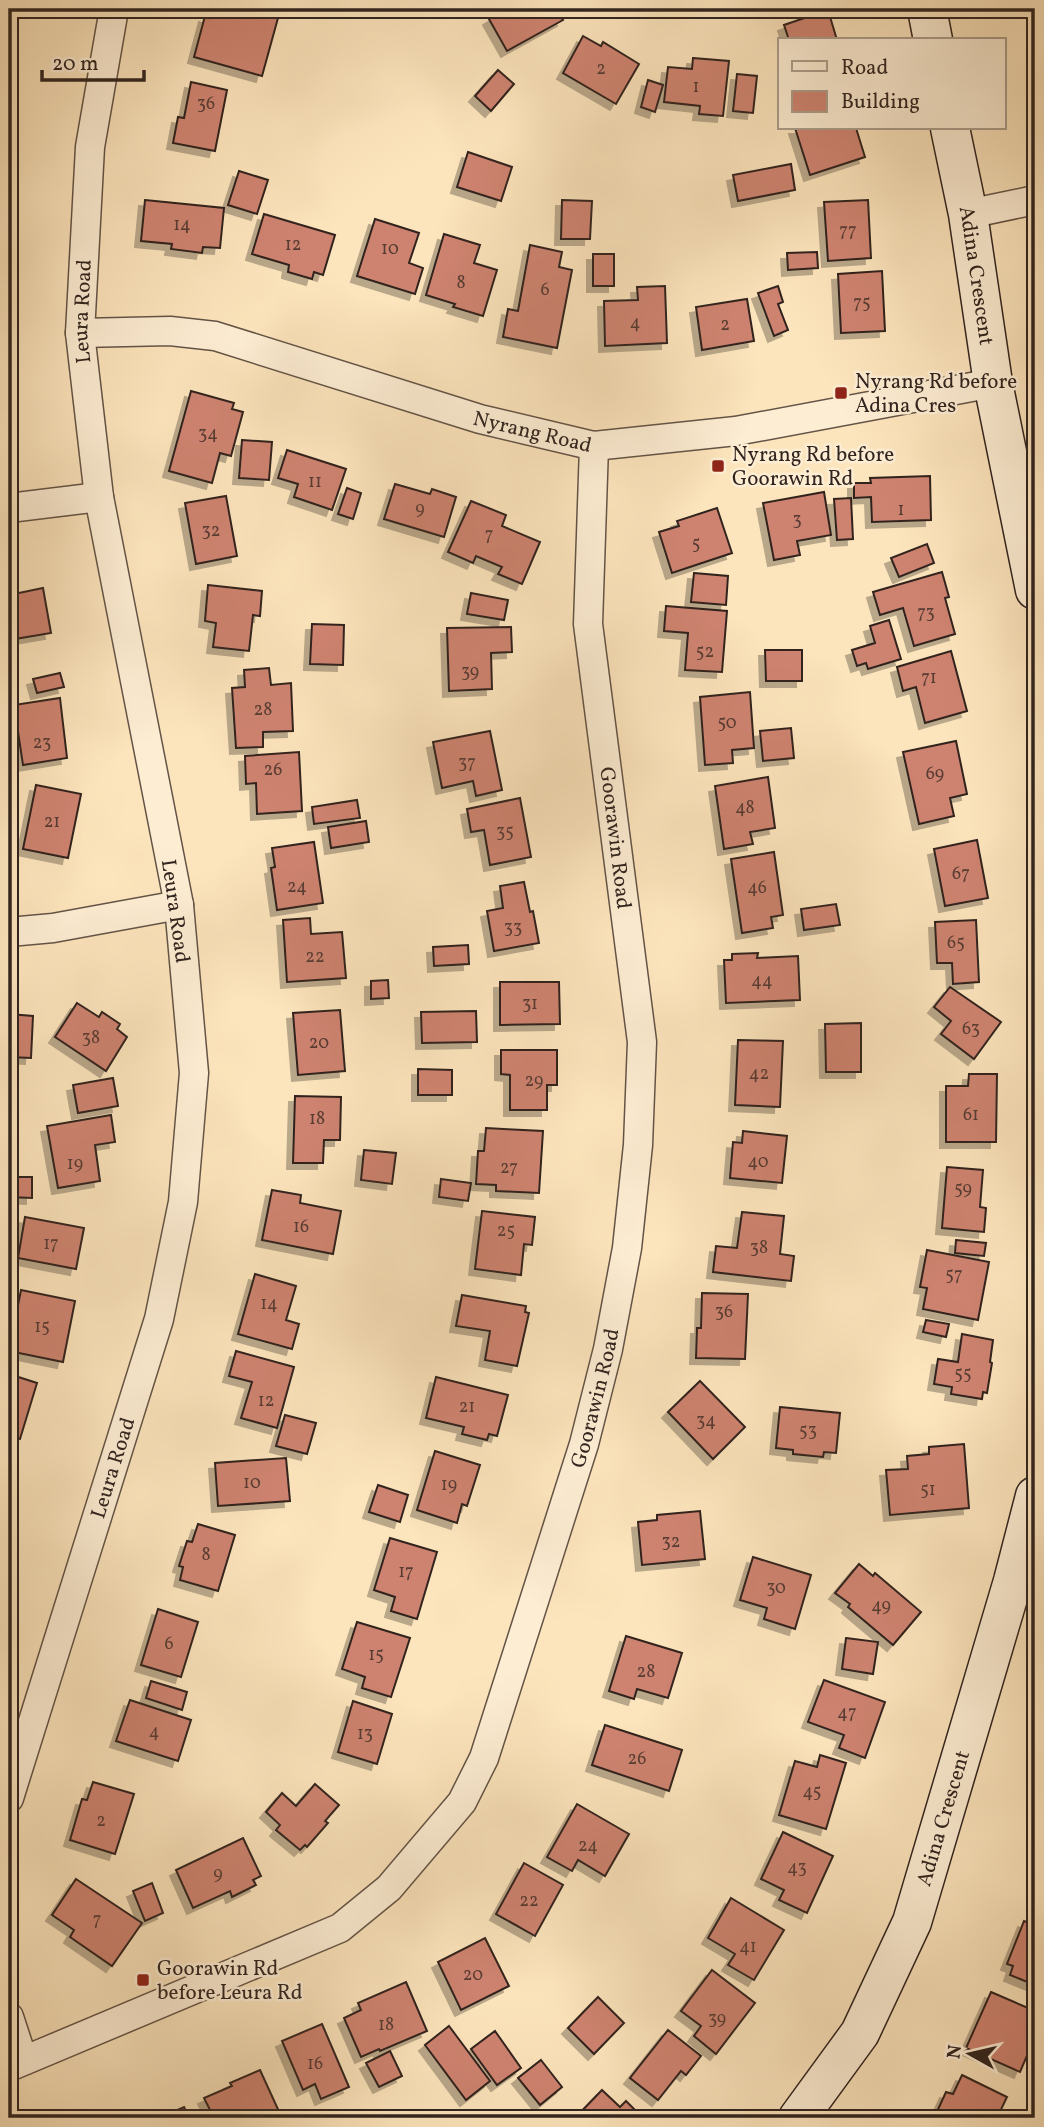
<svg xmlns="http://www.w3.org/2000/svg" width="1044" height="2127" viewBox="0 0 1044 2127" font-family="Vollkorn,serif">
	<defs>
		<filter id="shadow"><feDropShadow dx="-6" dy="6" stdDeviation="0" flood-color="#0004"/></filter>
	</defs>
	<rect width="100%" height="100%" fill="#fce4bc"/>
	<filter id="stains"><feTurbulence type="fractalNoise" baseFrequency=".00286" numOctaves="4"/><feColorMatrix values="0 0 0 0 .2 0 0 0 0 .09 0 0 0 0 .02 0 0 0 .5 -.17"/></filter>
	<radialGradient id="worn" r=".72"><stop offset=".6" stop-color="#630" stop-opacity="0"/><stop offset="1" stop-color="#630" stop-opacity=".3"/></radialGradient>
	<g fill="#ce8370" stroke="#31241f" stroke-width="2" filter="url(#shadow)">
		<polygon points="212,9 246,9 278,18 262,76 194,57 205,16 209,18"/>
		<polygon points="506,9 563,9 558,12 563,20 507,51 489,19"/>
		<polygon points="828,10 837,40 789,40 784,25"/>
		<polygon points="583,36 601,46 603,42 639,64 616,104 563,73"/>
		<polygon points="693,58 729,61 723,116 699,114 700,106 664,102 668,67 692,69"/>
		<polygon points="498,70 514,84 491,111 475,96"/>
		<polygon points="737,74 757,76 753,113 733,111"/>
		<polygon points="648,80 663,85 655,112 641,107"/>
		<polygon points="191,82 227,90 215,151 173,143 178,117 184,118"/>
		<polygon points="795,128 856,128 865,157 810,175"/>
		<polygon points="468,152 512,167 501,201 457,187"/>
		<polygon points="791,164 795,190 738,201 733,175"/>
		<polygon points="239,171 268,180 257,214 228,205"/>
		<polygon points="145,200 224,208 220,248 203,247 202,253 171,249 172,244 141,241"/>
		<polygon points="562,200 592,201 590,239 561,239"/>
		<polygon points="868,200 871,258 828,261 824,202"/>
		<polygon points="264,214 335,235 323,275 314,272 312,279 288,272 289,265 252,254"/>
		<polygon points="375,219 419,233 409,263 423,268 415,294 357,276"/>
		<polygon points="444,234 480,245 474,263 497,270 483,316 453,307 455,304 426,295"/>
		<polygon points="530,245 562,252 559,267 572,270 557,348 503,337 508,309 518,311"/>
		<polygon points="817,252 818,268 788,270 787,253"/>
		<rect x="593" y="254" width="21" height="32"/>
		<polygon points="882,271 885,331 841,333 838,274"/>
		<polygon points="665,286 667,343 605,346 604,301 638,300 637,287"/>
		<polygon points="778,286 783,302 778,304 788,330 774,336 758,293"/>
		<polygon points="747,299 754,341 702,350 696,307"/>
		<polygon points="191,391 234,403 232,409 243,412 231,456 220,453 212,483 169,471"/>
		<polygon points="242,440 272,442 269,480 239,478"/>
		<polygon points="287,450 346,469 332,510 294,497 298,484 278,478"/>
		<polygon points="930,476 931,520 872,522 871,497 854,498 854,483 871,483 870,478"/>
		<polygon points="395,484 430,494 432,489 456,497 444,537 384,519"/>
		<polygon points="347,488 361,493 353,519 338,514"/>
		<polygon points="824,492 831,535 797,541 800,555 774,560 763,503"/>
		<polygon points="226,496 237,556 196,564 185,503"/>
		<polygon points="851,498 853,539 837,540 834,499"/>
		<polygon points="471,501 506,515 502,526 540,542 522,584 498,574 502,567 476,556 473,563 448,552"/>
		<polygon points="717,508 732,553 672,573 659,532 679,526 677,521"/>
		<polygon points="927,544 934,563 899,577 891,558"/>
		<polygon points="942,572 949,597 945,598 955,634 914,646 903,608 880,615 873,592"/>
		<polygon points="694,573 728,576 726,605 691,602"/>
		<polygon points="208,585 262,591 260,616 253,615 249,651 213,647 216,623 205,621"/>
		<polygon points="43,588 51,633 9,640 9,595"/>
		<polygon points="471,593 508,600 504,620 467,614"/>
		<polygon points="666,606 727,611 722,672 685,670 688,633 664,631"/>
		<polygon points="889,620 901,659 868,669 866,663 857,666 852,650 875,643 870,626"/>
		<polygon points="312,624 344,625 343,665 310,664"/>
		<polygon points="511,627 512,652 491,653 492,689 449,691 447,628"/>
		<polygon points="765,650 802,650 802,681 766,681"/>
		<polygon points="951,651 967,711 925,723 916,687 903,691 897,667"/>
		<polygon points="269,668 271,685 291,683 293,731 263,732 263,747 236,748 232,688 245,687 244,670"/>
		<polygon points="60,673 64,687 37,693 33,679"/>
		<polygon points="750,692 754,748 732,750 733,763 705,765 700,697"/>
		<polygon points="60,698 67,758 23,765 14,705"/>
		<polygon points="791,728 794,758 763,761 760,731"/>
		<polygon points="490,731 502,790 476,796 473,781 442,788 433,742"/>
		<polygon points="956,741 967,794 950,798 954,816 919,824 903,752"/>
		<polygon points="299,752 302,811 257,814 256,783 246,784 245,756"/>
		<polygon points="768,777 775,828 750,832 753,844 724,849 715,786"/>
		<polygon points="36,785 81,794 68,858 23,849"/>
		<polygon points="520,798 531,857 490,865 484,830 471,832 467,809"/>
		<polygon points="357,800 360,818 314,824 312,807"/>
		<polygon points="366,821 369,842 331,848 328,827"/>
		<polygon points="977,840 988,898 945,906 934,849"/>
		<polygon points="314,842 323,903 277,910 271,868 275,867 272,848"/>
		<polygon points="774,852 783,915 771,917 773,928 742,933 731,859"/>
		<polygon points="524,882 530,912 533,911 539,943 494,951 487,911 503,908 500,886"/>
		<polygon points="836,904 840,925 804,930 801,909"/>
		<polygon points="310,918 311,934 342,932 346,978 287,982 283,920"/>
		<polygon points="976,920 979,982 953,984 952,963 937,963 935,922"/>
		<polygon points="468,945 469,964 434,966 433,947"/>
		<polygon points="758,953 757,958 798,956 800,1000 726,1003 724,960 732,960 732,954"/>
		<polygon points="388,980 389,998 371,999 371,981"/>
		<polygon points="500,982 559,982 560,1024 500,1025"/>
		<polygon points="950,987 1001,1022 974,1059 941,1034 951,1021 934,1007"/>
		<polygon points="77,1003 99,1017 102,1012 120,1024 117,1029 127,1037 106,1071 55,1037"/>
		<polygon points="340,1010 345,1071 298,1075 293,1013"/>
		<polygon points="476,1011 477,1042 422,1043 421,1012"/>
		<polygon points="9,1014 33,1016 31,1058 9,1057"/>
		<polygon points="861,1023 861,1072 826,1072 825,1024"/>
		<polygon points="738,1040 783,1041 780,1107 735,1105"/>
		<polygon points="501,1050 557,1050 557,1085 547,1085 547,1110 510,1110 510,1075 501,1074"/>
		<polygon points="418,1069 452,1070 452,1095 418,1095"/>
		<polygon points="969,1074 997,1074 996,1142 946,1142 946,1086 968,1086"/>
		<polygon points="113,1078 118,1106 78,1113 73,1085"/>
		<polygon points="295,1096 341,1097 340,1140 324,1140 323,1163 293,1163"/>
		<polygon points="111,1115 115,1142 95,1145 100,1181 58,1188 47,1126"/>
		<polygon points="486,1128 543,1131 539,1193 496,1191 496,1185 476,1184 478,1151 484,1151"/>
		<polygon points="743,1131 787,1136 782,1183 730,1178 733,1142 742,1143"/>
		<polygon points="364,1150 396,1153 392,1184 361,1180"/>
		<polygon points="947,1167 983,1170 980,1207 986,1208 984,1232 942,1228"/>
		<polygon points="9,1177 32,1177 32,1198 9,1197"/>
		<polygon points="441,1179 471,1183 468,1201 439,1197"/>
		<polygon points="272,1190 301,1195 300,1203 341,1211 333,1254 262,1240"/>
		<polygon points="482,1211 535,1217 532,1245 524,1244 521,1275 475,1269"/>
		<polygon points="742,1212 784,1216 780,1254 794,1256 791,1281 713,1272 716,1246 737,1248"/>
		<polygon points="25,1217 84,1228 76,1269 18,1258"/>
		<polygon points="956,1240 986,1243 984,1256 955,1253"/>
		<polygon points="927,1250 989,1262 978,1320 923,1309 927,1288 920,1287"/>
		<polygon points="255,1274 296,1286 286,1320 299,1324 292,1349 238,1334"/>
		<polygon points="21,1290 75,1301 63,1362 9,1351"/>
		<polygon points="702,1293 748,1294 745,1359 696,1358 697,1328 701,1328"/>
		<polygon points="462,1295 526,1306 525,1312 529,1313 517,1366 485,1360 490,1331 456,1326"/>
		<polygon points="926,1320 949,1324 946,1337 923,1332"/>
		<polygon points="962,1334 993,1340 990,1362 992,1363 987,1393 983,1392 982,1399 951,1394 952,1387 934,1384 938,1359 958,1362"/>
		<polygon points="236,1351 294,1367 277,1428 241,1418 252,1382 229,1376"/>
		<polygon points="9,1374 37,1383 20,1439 9,1435"/>
		<polygon points="436,1377 508,1395 497,1436 489,1434 487,1440 462,1434 464,1427 426,1418"/>
		<polygon points="700,1381 745,1427 713,1459 668,1412"/>
		<polygon points="780,1407 840,1413 836,1453 824,1452 823,1457 793,1454 793,1450 776,1448"/>
		<polygon points="285,1415 316,1423 307,1454 276,1446"/>
		<polygon points="964,1444 969,1508 890,1515 886,1470 908,1469 907,1456 929,1454 929,1447"/>
		<polygon points="435,1451 480,1465 467,1506 462,1504 457,1523 417,1510"/>
		<polygon points="286,1458 290,1501 218,1506 215,1463"/>
		<polygon points="378,1485 408,1495 400,1522 369,1512"/>
		<polygon points="700,1511 705,1559 642,1565 638,1522 657,1520 657,1515"/>
		<polygon points="198,1524 235,1535 218,1591 180,1580 183,1567 179,1566 187,1541 192,1542"/>
		<polygon points="390,1538 437,1552 417,1619 391,1611 395,1597 374,1590"/>
		<polygon points="753,1557 811,1575 795,1629 764,1619 767,1608 740,1600"/>
		<polygon points="859,1564 873,1576 875,1573 921,1612 893,1645 848,1607 850,1604 835,1593"/>
		<polygon points="158,1609 198,1622 181,1677 141,1665"/>
		<polygon points="357,1622 410,1638 391,1697 362,1688 365,1677 342,1669"/>
		<polygon points="626,1636 682,1653 668,1698 637,1689 634,1699 609,1691"/>
		<polygon points="846,1638 878,1642 873,1674 842,1669"/>
		<polygon points="824,1680 885,1702 865,1758 839,1748 844,1735 808,1722"/>
		<polygon points="151,1681 187,1692 182,1710 146,1698"/>
		<polygon points="130,1700 191,1720 178,1761 116,1741"/>
		<polygon points="353,1701 392,1714 377,1764 338,1752"/>
		<polygon points="605,1725 682,1750 669,1791 592,1765"/>
		<polygon points="820,1755 846,1763 826,1829 779,1815 795,1761 817,1767"/>
		<polygon points="93,1782 134,1794 115,1854 70,1840 82,1799 87,1800"/>
		<polygon points="315,1784 339,1805 325,1821 328,1823 307,1847 305,1845 300,1850 276,1830 280,1825 266,1812 282,1793 296,1806"/>
		<polygon points="577,1804 629,1834 605,1876 578,1860 572,1871 547,1857"/>
		<polygon points="783,1832 833,1856 807,1913 779,1900 784,1890 761,1879"/>
		<polygon points="243,1838 261,1876 253,1880 256,1885 232,1897 230,1891 193,1908 176,1870"/>
		<polygon points="524,1863 563,1885 535,1936 496,1914"/>
		<polygon points="76,1879 142,1923 112,1966 70,1937 74,1930 52,1915"/>
		<polygon points="152,1883 163,1913 145,1921 133,1891"/>
		<polygon points="731,1898 784,1930 754,1980 728,1965 735,1954 708,1938"/>
		<polygon points="1033,1916 1035,1917 1035,1985 1010,1975 1013,1966 1007,1964 1024,1921 1029,1923"/>
		<polygon points="485,1938 509,1986 461,2010 438,1962"/>
		<polygon points="712,1970 755,2003 716,2054 694,2036 701,2026 681,2011"/>
		<polygon points="406,1982 427,2031 380,2051 379,2049 361,2057 344,2018 361,2010 358,2003"/>
		<polygon points="991,1992 1035,2011 1035,2037 1020,2072 966,2048"/>
		<polygon points="598,1997 624,2023 594,2054 568,2028"/>
		<polygon points="322,2024 349,2087 321,2099 315,2084 303,2090 282,2041"/>
		<polygon points="449,2026 490,2081 466,2100 425,2045"/>
		<polygon points="668,2030 701,2056 686,2075 681,2071 658,2100 630,2078"/>
		<polygon points="495,2031 521,2068 497,2085 471,2049"/>
		<polygon points="390,2051 402,2076 379,2087 366,2063"/>
		<polygon points="541,2060 562,2087 540,2105 518,2078"/>
		<polygon points="260,2070 282,2118 214,2118 204,2098 232,2086 230,2083"/>
		<polygon points="962,2075 1007,2097 997,2118 976,2116 975,2118 934,2118 946,2092 953,2094"/>
		<polygon points="602,2090 620,2107 626,2101 643,2118 575,2118"/>
		<polygon points="184,2107 189,2118 159,2118"/>
	</g>
	<g fill="none" stroke-linecap="round" stroke-linejoin="round">
		<g stroke="#645446" stroke-width="31">
			<g id="street">
				<polyline points="968,214 1035,200"/>
				<path id="s1" d="M80,333L170,331L215,336L480,419L594,446L736,431L993,383"/>
				<polyline points="9,508 99,497"/>
				<polyline points="9,932 53,928 179,905"/>
				<path id="s2" d="M9,1798L159,1319L183,1202L194,1073L179,905L99,497L80,333L90,147L114,9"/>
				<polyline points="9,2017 23,2060"/>
				<path id="s3" d="M9,2067L340,1928L389,1888L462,1802L484,1758L584,1444L608,1349L627,1248L638,1145L642,1042L588,624L594,446"/>
			</g>
		</g>
		<g stroke="#31241f" stroke-width="41">
			<g id="secondary">
				<polyline points="927,9 933,40"/>
				<path id="s4" d="M950,128L968,214L993,383L1035,590"/>
				<path id="s5" d="M798,2118L860,2033L912,1922L1013,1581L1035,1496"/>
			</g>
		</g>
		<use href="#street" stroke="#fdedd3" stroke-width="28"/>
		<use href="#secondary" stroke="#fdedd3" stroke-width="38"/>
	</g>
	<g fill="#8f2418" stroke="#fdedd3" stroke-width="2.5">
		<rect x="834" y="386" width="14" height="14" rx="3.5"/>
		<rect x="711" y="459" width="14" height="14" rx="3.5"/>
		<rect x="136" y="1973" width="14" height="14" rx="3.5"/>
	</g>
	<g text-anchor="middle" stroke-width="5" stroke-linejoin="round" paint-order="stroke">
		<g font-size="18" fill="#583c33">
			<text x="601" y="74">2</text>
			<text x="696" y="92">1</text>
			<text x="206" y="109">36</text>
			<text x="182" y="230">14</text>
			<text x="848" y="236">77</text>
			<text x="293" y="250">12</text>
			<text x="390" y="254">10</text>
			<text x="461" y="288">8</text>
			<text x="545" y="295">6</text>
			<text x="862" y="308">75</text>
			<text x="635" y="328">4</text>
			<text x="725" y="330">2</text>
			<text x="208" y="439">34</text>
			<text x="315" y="487">11</text>
			<text x="420" y="514">9</text>
			<text x="901" y="515">1</text>
			<text x="797" y="525">3</text>
			<text x="211" y="536">32</text>
			<text x="489" y="540">7</text>
			<text x="696" y="549">5</text>
			<text x="926" y="618">73</text>
			<text x="705" y="657">52</text>
			<text x="470" y="677">39</text>
			<text x="929" y="683">71</text>
			<text x="263" y="715">28</text>
			<text x="727" y="728">50</text>
			<text x="42" y="748">23</text>
			<text x="467" y="768">37</text>
			<text x="273" y="775">26</text>
			<text x="935" y="779">69</text>
			<text x="745" y="813">48</text>
			<text x="52" y="827">21</text>
			<text x="505" y="837">35</text>
			<text x="961" y="879">67</text>
			<text x="297" y="892">24</text>
			<text x="757" y="893">46</text>
			<text x="513" y="933">33</text>
			<text x="956" y="948">65</text>
			<text x="315" y="962">22</text>
			<text x="762" y="986">44</text>
			<text x="530" y="1009">31</text>
			<text x="971" y="1034">63</text>
			<text x="91" y="1043">38</text>
			<text x="319" y="1048">20</text>
			<text x="759" y="1079">42</text>
			<text x="534" y="1086">29</text>
			<text x="971" y="1120">61</text>
			<text x="317" y="1124">18</text>
			<text x="758" y="1167">40</text>
			<text x="75" y="1169">19</text>
			<text x="509" y="1173">27</text>
			<text x="963" y="1194">59</text>
			<text x="301" y="1232">16</text>
			<text x="506" y="1236">25</text>
			<text x="51" y="1249">17</text>
			<text x="759" y="1253">38</text>
			<text x="954" y="1280">57</text>
			<text x="269" y="1309">14</text>
			<text x="724" y="1317">36</text>
			<text x="42" y="1332">15</text>
			<text x="963" y="1379">55</text>
			<text x="266" y="1406">12</text>
			<text x="467" y="1412">21</text>
			<text x="706" y="1426">34</text>
			<text x="808" y="1436">53</text>
			<text x="252" y="1488">10</text>
			<text x="449" y="1490">19</text>
			<text x="928" y="1495">51</text>
			<text x="671" y="1547">32</text>
			<text x="206" y="1560">8</text>
			<text x="406" y="1577">17</text>
			<text x="776" y="1593">30</text>
			<text x="881" y="1611">49</text>
			<text x="169" y="1649">6</text>
			<text x="376" y="1660">15</text>
			<text x="646" y="1677">28</text>
			<text x="847" y="1718">47</text>
			<text x="154" y="1737">4</text>
			<text x="365" y="1739">13</text>
			<text x="637" y="1764">26</text>
			<text x="812" y="1797">45</text>
			<text x="101" y="1826">2</text>
			<text x="588" y="1851">24</text>
			<text x="797" y="1873">43</text>
			<text x="218" y="1879">9</text>
			<text x="529" y="1906">22</text>
			<text x="97" y="1925">7</text>
			<text x="748" y="1952">41</text>
			<text x="473" y="1980">20</text>
			<text x="717" y="2024">39</text>
			<text x="386" y="2030">18</text>
			<text x="315" y="2069">16</text>
		</g>
		<g font-size="21" fill="#31241f" stroke="#fdedd3">
			<text dy="7" stroke="none"><textPath href="#s4" startOffset="150">Adina Crescent</textPath></text>
			<text dy="7" stroke="none"><textPath href="#s2" startOffset="1522">Leura Road</textPath></text>
			<text dy="7" stroke="none"><textPath href="#s1" startOffset="467">Nyrang Road</textPath></text>
			<text transform="translate(616 838) rotate(83)" y="7">Goorawin Road</text>
			<text transform="translate(176 911) rotate(82)" y="7">Leura Road</text>
			<text dy="7" stroke="none"><textPath href="#s3" startOffset="961">Goorawin Road</textPath></text>
			<text dy="7" stroke="none"><textPath href="#s2" startOffset="346">Leura Road</textPath></text>
			<text dy="7" stroke="none"><textPath href="#s5" startOffset="336">Adina Crescent</textPath></text>
		</g>
		<g font-size="21" fill="#31241f" stroke="#fdedd3" text-anchor="start">
			<text x="855" y="388">Nyrang Rd before<tspan x="855" dy="24">Adina Cres</tspan></text>
			<text x="732" y="461">Nyrang Rd before<tspan x="732" dy="24">Goorawin Rd</tspan></text>
			<text x="157" y="1975">Goorawin Rd<tspan x="157" dy="24">before Leura Rd</tspan></text>
		</g>
	</g>
	<rect width="1044" height="2127" fill="none" stroke="#fce4bc" stroke-width="35"/>
	<rect x="10" y="10" width="1023" height="2106" fill="none" stroke="#31241f" stroke-width="3.5"/>
	<rect x="18" y="18" width="1009" height="2092" fill="none" stroke="#31241f" stroke-width="2"/>
	<rect x="778" y="38" width="228" height="91" fill="#fdedd3" stroke="#ab9d8b" stroke-width="2"/>
	<rect x="792" y="61" width="35" height="10" fill="#fdedd3" stroke="#ab9d8b" stroke-width="2"/>
	<text x="841" y="74" font-size="21" fill="#31241f">Road</text>
	<rect x="792" y="91" width="35" height="21" fill="#ce8370" stroke="#ab9d8b" stroke-width="2"/>
	<text x="841" y="108" font-size="21" fill="#31241f">Building</text>
	<g transform="translate(970 2054) rotate(278)" stroke="#fdedd3" stroke-width="5" paint-order="stroke">
	<path d="M0-5L12 26L0 18L-12 26Z" fill="#31241f"/>
	<text y="-10" font-size="19" font-weight="bold" text-anchor="middle" fill="#31241f">N</text>
	</g>
	<path d="M42 70v10h102v-10" fill="none" stroke="#31241f" stroke-width="3.5"/>
	<text x="52" y="70" font-size="21" fill="#31241f" stroke="#fdedd3" stroke-width="5" paint-order="stroke">20 m</text>
	<rect width="100%" height="100%" filter="url(#stains)"/>
	<rect width="100%" height="100%" fill="url(#worn)"/>
</svg>
